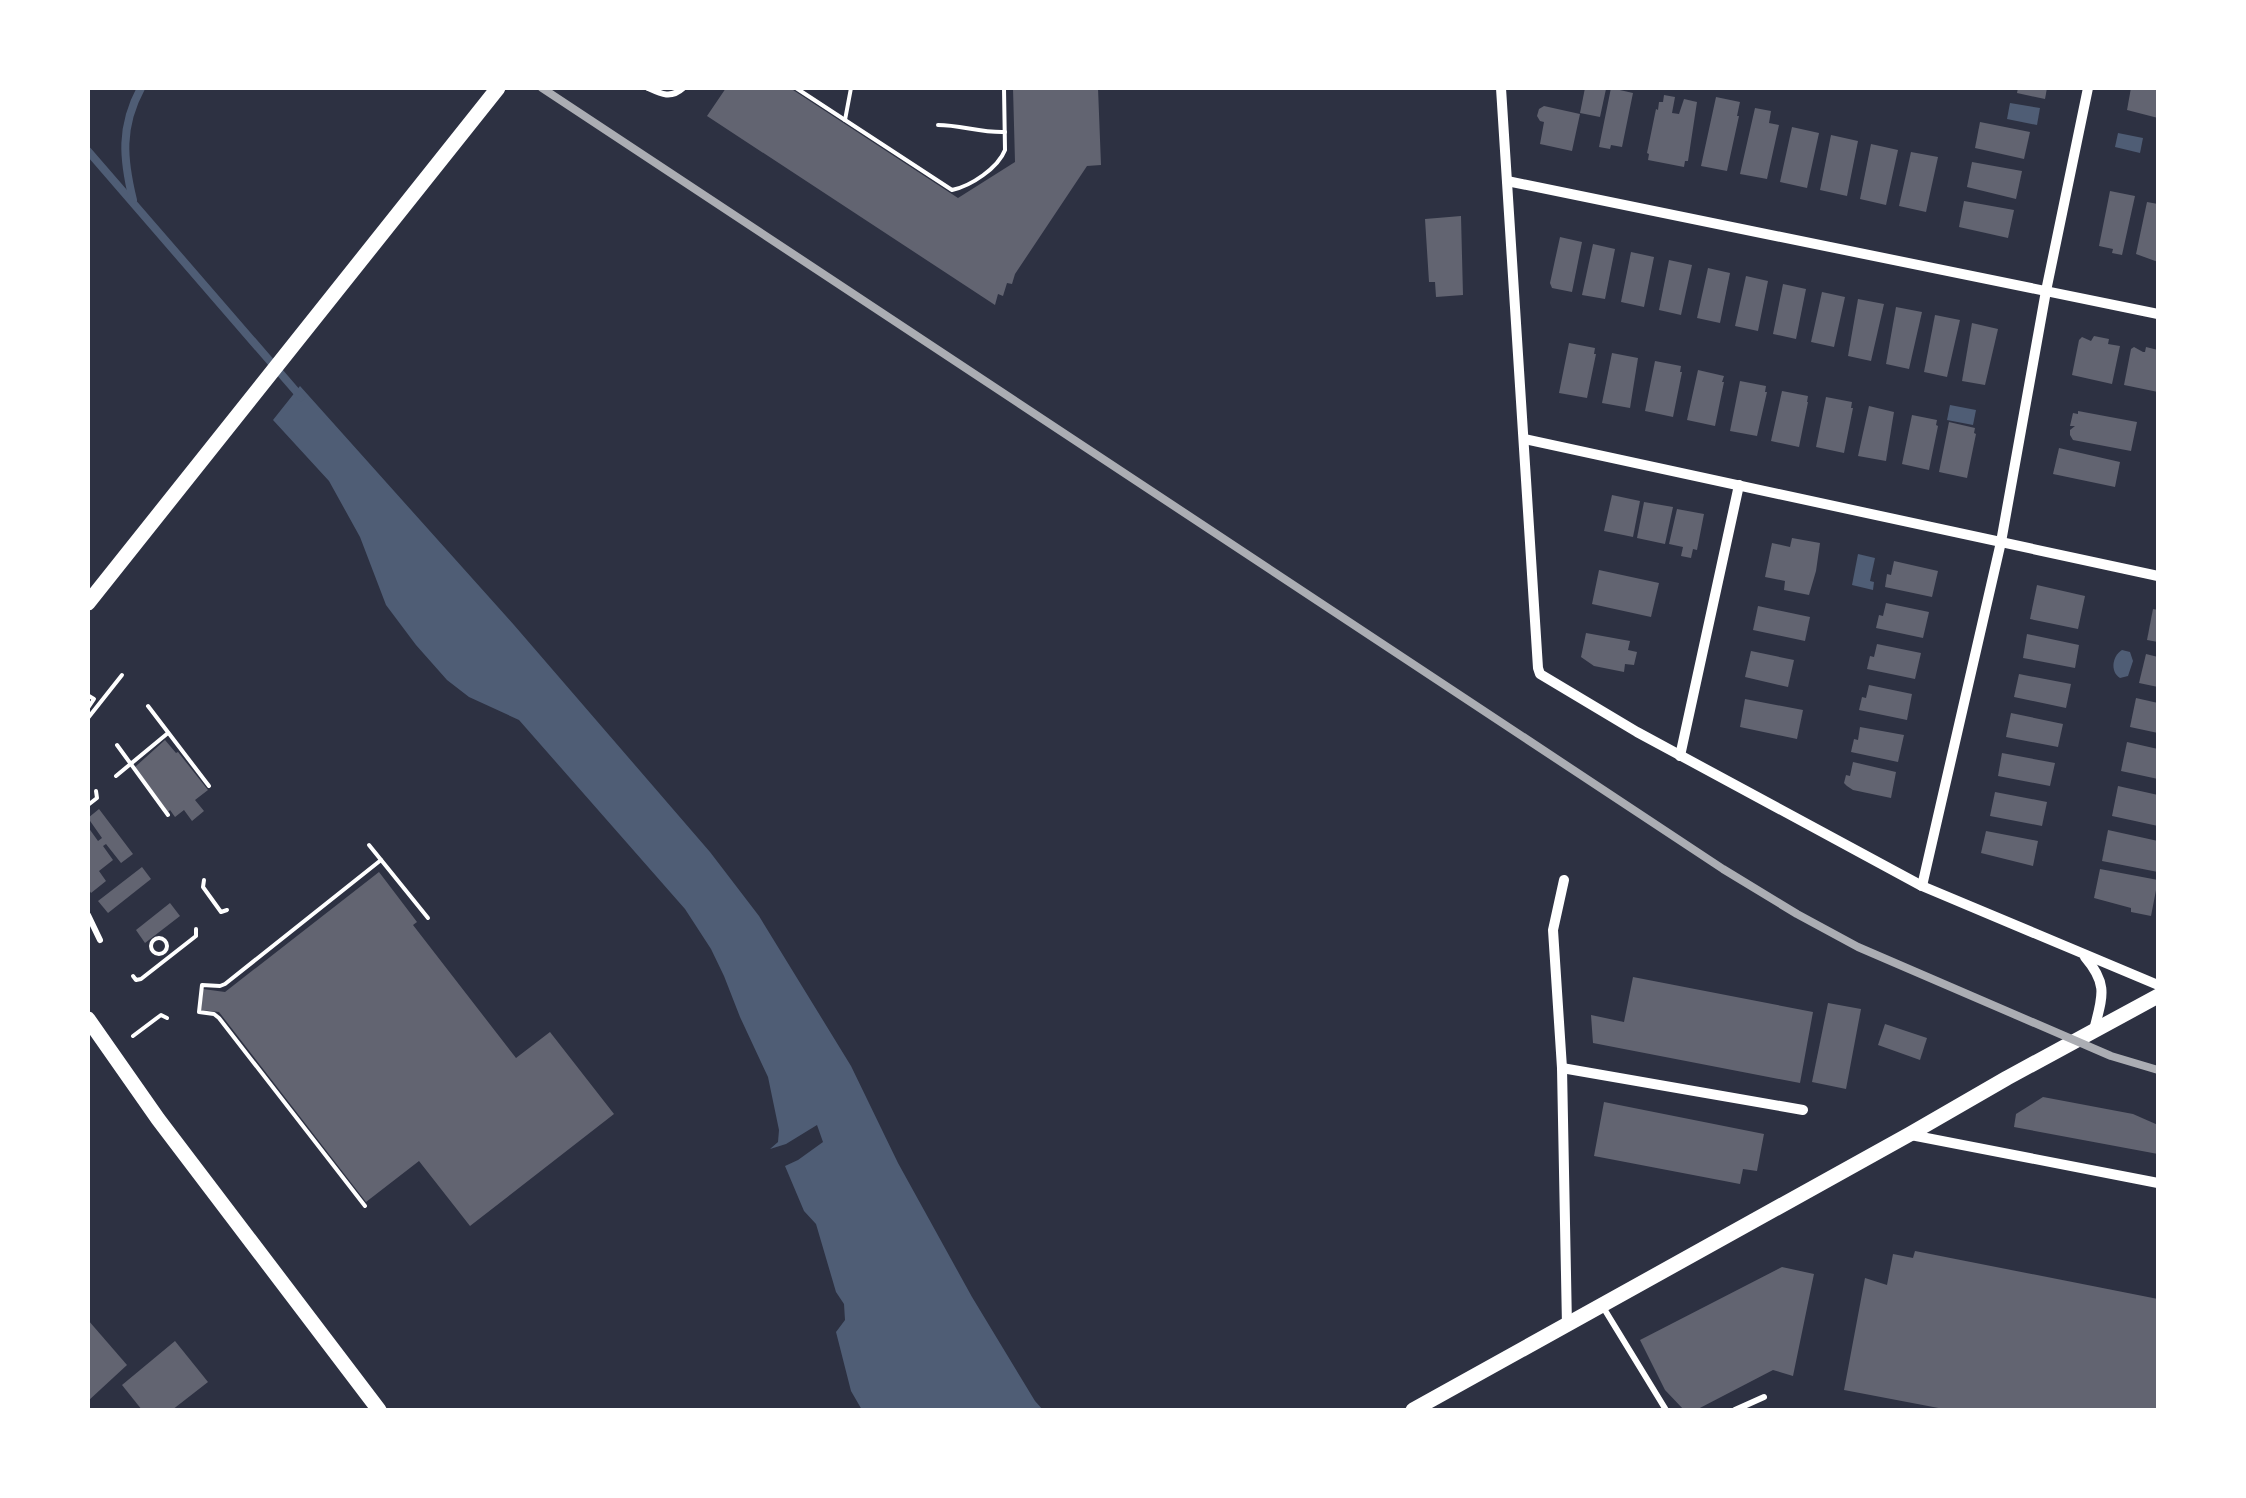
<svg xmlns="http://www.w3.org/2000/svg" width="2246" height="1498" viewBox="0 0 2246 1498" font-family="'IBM Plex Serif',serif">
	<rect width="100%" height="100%" fill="#2d3142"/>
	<g fill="#4f5d75">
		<polygon points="2010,103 2040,108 2037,125 2007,119"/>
		<polygon points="2118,133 2143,138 2140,153 2115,147"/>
		<polygon points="300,386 514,625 710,852 759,916 851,1066 898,1163 972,1297 1035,1401 1043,1410 862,1410 851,1391 836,1332 845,1320 844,1304 836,1292 816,1224 804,1211 785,1166 798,1160 823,1142 817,1125 786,1144 770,1149 778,1142 779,1130 768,1077 740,1017 724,976 711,949 685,909 519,720 469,697 447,680 416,645 386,605 360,537 329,481 273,420"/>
		<polygon points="1950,405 1976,410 1973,425 1947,420"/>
		<polygon points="1858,554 1875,558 1870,581 1874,582 1873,590 1852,585"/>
		<path d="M2122,650L2130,652L2133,661L2128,676L2120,678C2110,672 2112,656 2122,650Z"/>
	</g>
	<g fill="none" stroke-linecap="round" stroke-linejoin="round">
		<g stroke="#4f5d75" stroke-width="8">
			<polyline points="88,151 301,397"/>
			<path d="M133,200C123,159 120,127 141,88"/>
		</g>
	</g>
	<g fill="#626471">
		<polygon points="726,88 790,88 958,198 1015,162 1013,88 1098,88 1101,165 1087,166 1015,274 1012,284 1007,283 1003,296 998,294 995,305 707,116"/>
		<polygon points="1585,88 1606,89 1600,117 1580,113"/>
		<polygon points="1611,88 1633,93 1622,147 1611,145 1610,149 1599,147"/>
		<polygon points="2018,88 2047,88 2045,99 2017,93"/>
		<polygon points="2131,88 2158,88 2158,118 2127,110"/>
		<polygon points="1664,95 1675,97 1672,113 1679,114 1684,99 1697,102 1688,161 1685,161 1684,167 1648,160 1649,154 1647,153 1656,109 1658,110 1659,102 1663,102"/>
		<polygon points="1716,97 1740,102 1737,116 1739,116 1727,171 1701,166"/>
		<polygon points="1544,106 1580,114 1572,151 1540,144 1544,122 1540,121 1537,116 1539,109"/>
		<polygon points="1755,108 1771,111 1769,123 1779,125 1767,179 1740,174"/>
		<polygon points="1980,122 2030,132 2024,159 1975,148"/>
		<polygon points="1792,127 1819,133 1807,188 1780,182"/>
		<polygon points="1831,135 1858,141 1847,196 1820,190"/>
		<polygon points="1871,144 1898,150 1886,205 1860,199"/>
		<polygon points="1911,152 1938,157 1926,212 1899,206"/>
		<polygon points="1972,162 2022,171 2016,199 1967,187"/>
		<polygon points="2110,191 2135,196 2122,255 2112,253 2113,249 2099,246"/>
		<polygon points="1964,201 2014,210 2008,238 1959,227"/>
		<polygon points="2147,202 2158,204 2158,262 2136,254"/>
		<polygon points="1461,216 1463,295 1436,297 1435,282 1429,282 1425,219"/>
		<polygon points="1560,237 1582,242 1572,292 1552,288 1550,283"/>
		<polygon points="1593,244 1615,249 1605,299 1582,295"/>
		<polygon points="1631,252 1654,257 1644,307 1621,302"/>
		<polygon points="1669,260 1692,265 1681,315 1659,310"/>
		<polygon points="1708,268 1730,273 1720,323 1697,318"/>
		<polygon points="1746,276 1768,281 1758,331 1735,326"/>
		<polygon points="1783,284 1806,289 1796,339 1773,334"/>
		<polygon points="1822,292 1845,297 1834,347 1811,342"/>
		<polygon points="1858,299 1884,304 1871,361 1848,356"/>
		<polygon points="1896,307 1922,312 1909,369 1886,364"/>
		<polygon points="1935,315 1960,320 1947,377 1924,372"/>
		<polygon points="1972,323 1998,329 1985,385 1962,381"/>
		<polygon points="2094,336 2109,339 2108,344 2120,346 2112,384 2072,375 2079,340 2082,337 2091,341"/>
		<polygon points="1569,343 1595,348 1594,354 1596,354 1587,398 1559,393"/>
		<polygon points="2134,347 2143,352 2145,352 2146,347 2158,350 2158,392 2124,385 2131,349"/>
		<polygon points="1612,353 1638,358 1630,408 1602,403"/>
		<polygon points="1655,361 1681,366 1680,372 1682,372 1673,417 1645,411"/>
		<polygon points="1698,370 1724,376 1722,382 1724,382 1715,426 1687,420"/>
		<polygon points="1740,381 1766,386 1765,392 1767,392 1757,436 1730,431"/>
		<polygon points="1782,391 1808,396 1807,402 1808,402 1799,447 1771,441"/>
		<polygon points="1826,397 1852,402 1851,408 1853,408 1844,453 1816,447"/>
		<polygon points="1869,406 1894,412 1886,461 1858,456"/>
		<polygon points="2078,411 2137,422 2131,451 2073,440 2070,435 2070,430 2075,426 2070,426 2073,413 2078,414"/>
		<polygon points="1912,415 1937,420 1936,425 1938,426 1929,470 1902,464"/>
		<polygon points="1949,422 1975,428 1974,433 1976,434 1967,478 1939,472"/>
		<polygon points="2059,448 2120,462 2115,487 2053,474"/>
		<polygon points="1612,495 1640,501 1633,537 1604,531"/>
		<polygon points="1644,502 1673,507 1665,544 1637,538"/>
		<polygon points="1677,509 1704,514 1697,550 1693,549 1691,558 1681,556 1683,547 1669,544"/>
		<polygon points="1792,538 1820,543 1816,571 1809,595 1784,590 1785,581 1765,577 1772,543 1790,547"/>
		<polygon points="1894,561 1938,571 1932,597 1885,587 1887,574 1891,575"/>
		<polygon points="1599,570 1659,583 1651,617 1592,604"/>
		<polygon points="2037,585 2085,596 2078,629 2030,619"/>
		<polygon points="1886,603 1929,612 1923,638 1876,628 1879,615 1883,616"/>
		<polygon points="1758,606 1810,617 1805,641 1753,630"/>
		<polygon points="2153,609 2158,610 2158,642 2147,640"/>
		<polygon points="1586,633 1630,641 1628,650 1637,652 1634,665 1625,664 1624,672 1594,666 1581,657"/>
		<polygon points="2027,634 2079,645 2075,668 2023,658"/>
		<polygon points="1877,644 1921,653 1915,679 1867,669 1870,656 1874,657"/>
		<polygon points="1751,651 1794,660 1788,687 1745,677"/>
		<polygon points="2146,654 2158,657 2158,687 2139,683"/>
		<polygon points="2019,674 2071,684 2066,708 2014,697"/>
		<polygon points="1869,685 1912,694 1907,720 1859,710 1862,697 1866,698"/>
		<polygon points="2136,698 2158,703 2158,733 2130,727"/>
		<polygon points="1745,699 1803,710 1797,739 1740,727"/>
		<polygon points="2011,713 2063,724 2058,747 2006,737"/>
		<polygon points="1860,727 1904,735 1898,762 1851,752 1854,739 1858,740"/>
		<polygon points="165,740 176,753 178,752 208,790 195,800 204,811 192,821 184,810 175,817 170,810 168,812 135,767"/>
		<polygon points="2127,742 2158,749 2158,779 2121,771"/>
		<polygon points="2002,753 2055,763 2050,786 1998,776"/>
		<polygon points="1853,762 1896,772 1891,798 1853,790 1847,786 1844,783 1846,775 1850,776"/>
		<polygon points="2118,786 2158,795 2158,826 2112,816"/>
		<polygon points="1995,792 2047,802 2042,826 1990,816"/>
		<polygon points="99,809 133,854 121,863 106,844 103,846 113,860 99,871 106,881 91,893 88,888 88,827 98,841 102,838 88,818"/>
		<polygon points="2108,830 2158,841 2158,872 2102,861"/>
		<polygon points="1986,831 2038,841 2033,866 1981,853"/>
		<polygon points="142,867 151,879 108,913 98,901"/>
		<polygon points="2100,869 2158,880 2151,916 2131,912 2131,908 2094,898"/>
		<polygon points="379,872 417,922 413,925 516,1058 550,1032 614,1114 470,1226 419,1161 366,1202 219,1012 201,1010 203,989 225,992"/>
		<polygon points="170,903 180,916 145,943 136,930"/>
		<polygon points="1633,977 1813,1012 1800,1083 1593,1043 1591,1015 1624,1022"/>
		<polygon points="1828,1003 1861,1009 1846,1089 1812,1082"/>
		<polygon points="1885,1024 1927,1038 1920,1060 1878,1045"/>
		<polygon points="2043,1097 2133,1114 2158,1125 2158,1154 2014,1127 2016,1114"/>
		<polygon points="1604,1102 1764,1134 1757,1171 1743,1169 1740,1184 1594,1156"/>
		<polygon points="1915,1251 2158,1299 2158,1410 1949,1410 1844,1390 1865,1278 1887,1285 1893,1254 1913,1258"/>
		<polygon points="1782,1267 1814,1274 1793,1376 1773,1370 1696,1410 1684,1410 1665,1390 1640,1340"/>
		<polygon points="88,1320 127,1365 88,1401"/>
		<polygon points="175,1341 208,1382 172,1410 142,1410 122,1385"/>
	</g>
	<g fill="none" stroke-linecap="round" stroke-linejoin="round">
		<g stroke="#fff" stroke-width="4">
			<path d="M796,88L952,190C971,186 998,168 1005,150L1004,88"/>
			<polyline points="845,120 851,88"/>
			<path d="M938,125C961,125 981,133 1005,132"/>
			<polyline points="88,698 89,696 94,699 88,708"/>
			<polyline points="148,706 209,786"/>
			<polyline points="88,718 122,675"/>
			<polyline points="117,745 168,815"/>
			<polyline points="116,776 168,733"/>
			<polyline points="88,805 97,798 96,791"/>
			<polyline points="369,845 428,918"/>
			<polyline points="204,880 203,887 221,912 227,910"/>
			<circle cx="159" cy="946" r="8"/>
			<polyline points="133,976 136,980 141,979 196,936 196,929"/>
			<polyline points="133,1036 161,1015 167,1018"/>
			<polyline points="365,1206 219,1018 214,1014 199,1012 202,985 220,986 225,984 381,860"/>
		</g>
		<g stroke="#fff" stroke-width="6">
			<path d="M648,88C661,94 671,99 683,88"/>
			<polyline points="88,915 100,940"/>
			<polyline points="1603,1307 1666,1410"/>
			<polyline points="1735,1410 1764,1397"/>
		</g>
		<g stroke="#fff" stroke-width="10">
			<polyline points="1501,88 1538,668 1540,674 1637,732 1922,886 2158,985"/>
			<polyline points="1507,181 2158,314"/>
			<polyline points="1524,439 2158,576"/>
			<polyline points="1680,756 1739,485"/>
			<polyline points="1564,880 1553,930 1562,1068 1567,1326"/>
			<polyline points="1922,886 2001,542 2046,291 2088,88"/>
			<path d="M2085,957C2109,985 2102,997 2094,1030"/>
			<polyline points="1562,1068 1803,1110"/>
			<polyline points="1911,1135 2158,1183"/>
		</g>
		<g stroke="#fff" stroke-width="15">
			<polyline points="88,603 498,88"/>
			<polyline points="88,1019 158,1119 379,1410"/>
			<polyline points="1413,1410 1910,1134 2007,1078 2158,996"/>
		</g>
		<polyline stroke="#abadb3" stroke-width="8" points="542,88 1723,869 1797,914 1858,947 2111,1056 2158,1070"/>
	</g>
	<rect width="2246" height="1498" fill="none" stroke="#ffffff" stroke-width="180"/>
</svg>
